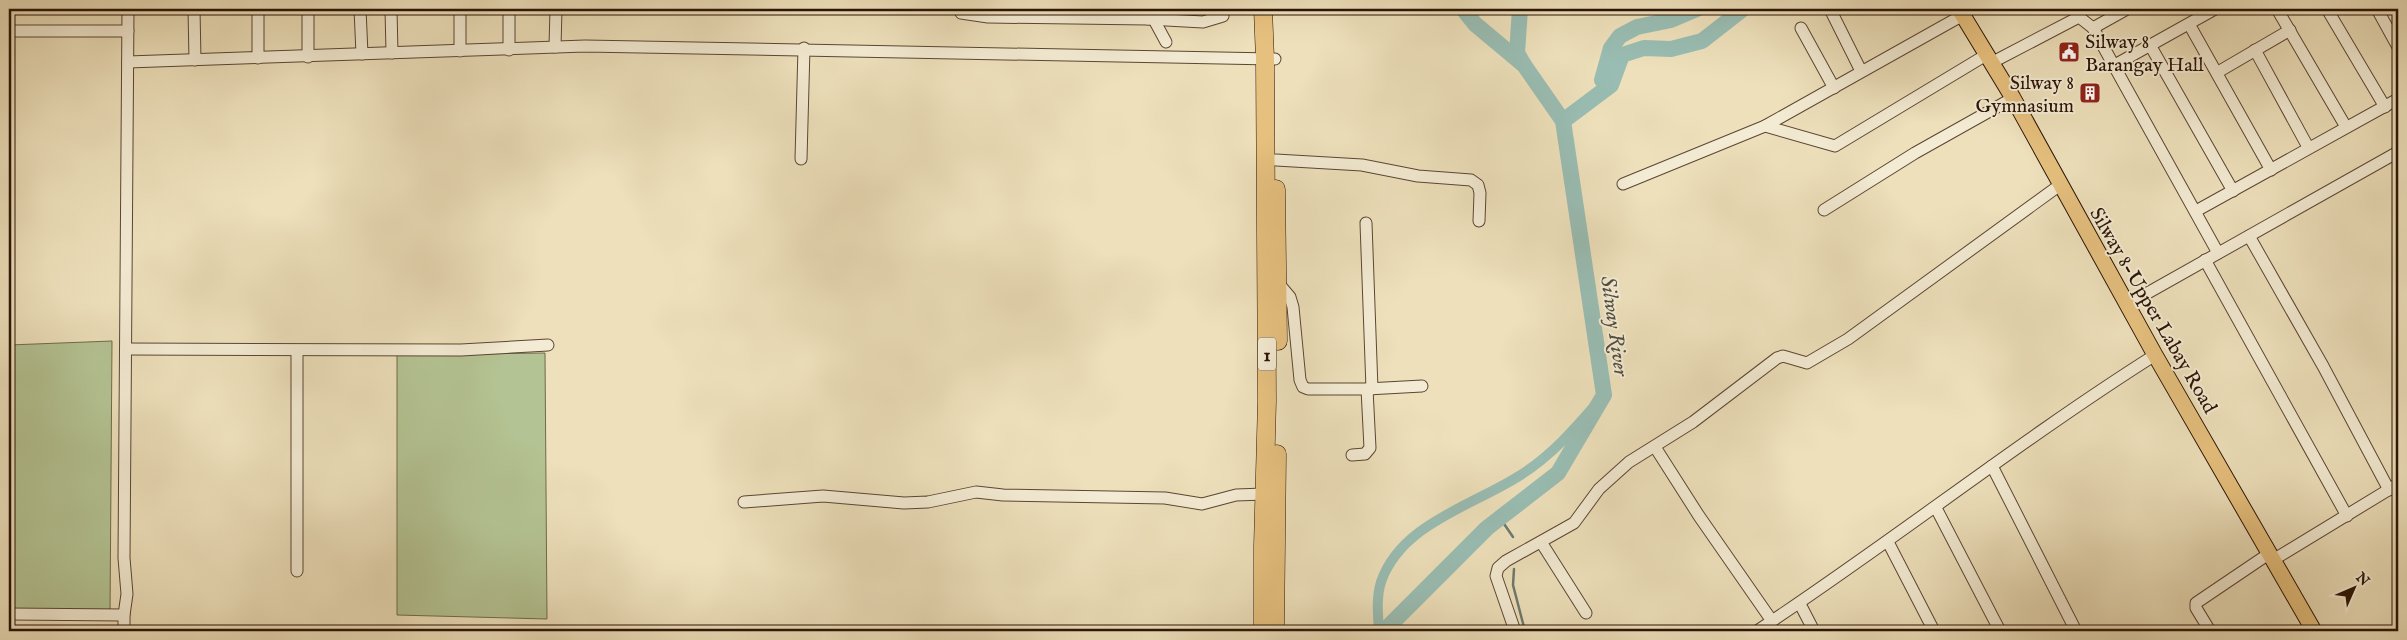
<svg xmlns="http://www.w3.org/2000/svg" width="2407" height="640" viewBox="0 0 2407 640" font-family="'IM FELL English',serif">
	<rect width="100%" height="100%" fill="#ede0bb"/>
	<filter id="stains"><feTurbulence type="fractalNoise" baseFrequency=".004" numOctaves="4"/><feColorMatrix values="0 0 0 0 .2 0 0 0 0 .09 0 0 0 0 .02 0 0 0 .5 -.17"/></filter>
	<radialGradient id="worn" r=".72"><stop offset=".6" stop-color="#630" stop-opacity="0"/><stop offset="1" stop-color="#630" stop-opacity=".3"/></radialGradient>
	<g fill="#b4c393" stroke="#6f6b4c">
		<polygon points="112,341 110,615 9,613 9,345"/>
		<polygon points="545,353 547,619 397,615 397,355"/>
	</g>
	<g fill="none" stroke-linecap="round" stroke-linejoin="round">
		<g stroke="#6d796e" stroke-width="2.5">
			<polyline points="1500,518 1513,537"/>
			<polyline points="1514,569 1513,585 1525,631"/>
		</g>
		<path stroke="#99bdb3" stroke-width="10" d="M1379,631C1378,615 1376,598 1381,582C1401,524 1472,506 1519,476C1553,455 1578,425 1604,395"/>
		<g stroke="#99bdb3" stroke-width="16">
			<polyline points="1520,9 1517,53 1524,65"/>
			<polyline points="1602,80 1611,48 1620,36 1637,27 1671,20 1697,9"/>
			<polyline points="1563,121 1611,85 1622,55 1644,48 1671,49 1702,41 1743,9"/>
			<polyline points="1384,631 1487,528 1558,473 1604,395 1563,121 1524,65 1475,24 1463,9"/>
		</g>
		<g stroke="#5b4633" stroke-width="13">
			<g id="minor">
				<polyline points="194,9 195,60"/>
				<polyline points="360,9 362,54"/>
				<polyline points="391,9 392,53"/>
				<polyline points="460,9 460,51"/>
				<polyline points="509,9 509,50"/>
				<polyline points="964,9 961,13 988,17 1148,19 1149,9"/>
				<polyline points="1830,9 1861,71"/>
				<polyline points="2277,9 2346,127"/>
				<polyline points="2327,9 2385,107"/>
				<polyline points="2377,9 2398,47"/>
				<polyline points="1153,18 1166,42"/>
				<polyline points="1148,19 1203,22 1223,16"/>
				<polyline points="2189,24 2271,170"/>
				<polyline points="1801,28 1834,88"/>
				<polyline points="2093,28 2127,9"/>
				<polyline points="9,31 128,31"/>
				<polyline points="2150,45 2233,191"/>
				<polyline points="555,47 556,9"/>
				<polyline points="2255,50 2308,147"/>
				<polyline points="308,57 308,9"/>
				<polyline points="258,58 258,9"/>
				<polyline points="128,62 585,46 1275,59"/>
				<polyline points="1991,63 2079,17 2093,28 2218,253"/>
				<polyline points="2113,66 2215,9"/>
				<polyline points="2218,72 2290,30"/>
				<polyline points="1765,126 1835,146 1986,55"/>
				<polyline points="801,159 804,48"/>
				<polyline points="1276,160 1362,165 1418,176 1471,180 1478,185 1480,193 1479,221"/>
				<polyline points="1623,184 1765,126 1963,15"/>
				<polyline points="1824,210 1915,153 2013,98"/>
				<polyline points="2196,211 2398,99"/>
				<polyline points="1366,223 1372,389"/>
				<polyline points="2249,236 2323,366 2389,490"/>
				<polyline points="2205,260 2347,516"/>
				<polyline points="1279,284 1290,297 1293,307 1300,380 1303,387 1308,389 1367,389 1422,386"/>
				<polyline points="2128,304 2398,152"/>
				<polyline points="126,349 461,350 548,345"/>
				<polyline points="1655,447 1699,516 1772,621"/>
				<polyline points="1352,455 1365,454 1370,448 1367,389"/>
				<polyline points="1992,466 2076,631"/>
				<polyline points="744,502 823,496 904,503 928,502 976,492 1003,495 1165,498 1202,504 1236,495 1264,494"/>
				<polyline points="1936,508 2000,631"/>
				<polyline points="1541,542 1586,613"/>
				<polyline points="1888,542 1934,631"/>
				<polyline points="2273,560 2398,484"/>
				<polyline points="297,571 297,351"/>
				<polyline points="1800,604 1814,631"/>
				<polyline points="9,614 124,615"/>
				<polyline points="124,631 124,615 127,594 124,558 128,9"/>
				<polyline points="1515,631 1496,576 1498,568 1506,561 1574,523 1599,489 1629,462 1693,422 1777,358 1783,356 1807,363 1848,339 2060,185"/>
				<path d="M1757,631C1892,542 2019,441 2155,355"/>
				<polyline points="2210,631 2196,608 2196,603 2270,553"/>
			</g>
		</g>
		<g stroke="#2a1306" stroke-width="17">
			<polyline id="major" points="1959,9 2013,98 2155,355 2314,631"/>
		</g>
		<g stroke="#2a1306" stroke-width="19">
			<g id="highway">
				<polyline points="1263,9 1265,59 1267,401 1263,546 1263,631"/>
				<polyline points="1276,189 1278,341"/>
				<polyline points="1275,631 1277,454"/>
			</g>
		</g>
		<use href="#minor" stroke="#f3ebd3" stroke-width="11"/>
		<use href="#major" stroke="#e6c07e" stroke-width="15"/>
		<use href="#highway" stroke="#e6c07e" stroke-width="18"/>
	</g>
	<defs>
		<g id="civic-square" transform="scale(1.125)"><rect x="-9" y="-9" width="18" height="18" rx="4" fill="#8f2418" stroke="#f3ebd3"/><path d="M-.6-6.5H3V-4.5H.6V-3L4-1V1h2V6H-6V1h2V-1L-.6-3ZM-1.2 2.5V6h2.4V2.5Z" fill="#fff"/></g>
		<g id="building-square" transform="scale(1.125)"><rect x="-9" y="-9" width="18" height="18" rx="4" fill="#8f2418" stroke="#f3ebd3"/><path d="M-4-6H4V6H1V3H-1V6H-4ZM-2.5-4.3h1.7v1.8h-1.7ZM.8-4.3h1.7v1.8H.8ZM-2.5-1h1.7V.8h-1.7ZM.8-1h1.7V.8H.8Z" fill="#fff"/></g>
	</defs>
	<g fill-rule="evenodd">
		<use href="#civic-square" x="2069" y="52"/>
		<use href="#building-square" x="2090" y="93"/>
	</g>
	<g text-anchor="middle" stroke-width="4" stroke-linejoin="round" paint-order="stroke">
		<rect fill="#f3ebd3" stroke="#665444" stroke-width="1" x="1258" y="337.5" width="18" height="33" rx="4"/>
		<g font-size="19" font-weight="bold" fill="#2a1306">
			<text x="1267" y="361">1</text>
		</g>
		<g font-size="20" fill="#2a1306" stroke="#f3ebd3" text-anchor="start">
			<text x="2085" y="48">Silway 8<tspan x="2085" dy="23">Barangay Hall</tspan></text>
			<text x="2074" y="89" text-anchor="end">Silway 8<tspan x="2074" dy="23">Gymnasium</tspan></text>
		</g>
		<g font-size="20" fill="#2a1306" stroke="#f3ebd3">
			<text transform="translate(2154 310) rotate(60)" y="7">Silway 8-Upper Labay Road</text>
		</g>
		<g font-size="21" font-style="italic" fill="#514e43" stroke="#f3ebd3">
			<text transform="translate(1615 326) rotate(82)" y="7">Silway River</text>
		</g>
	</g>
	<rect width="2407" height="640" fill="none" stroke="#ede0bb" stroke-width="30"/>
	<rect x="10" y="10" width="2387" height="620" fill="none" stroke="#2a1306" stroke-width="2.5"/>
	<rect x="15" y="15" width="2377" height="610" fill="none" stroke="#2a1306"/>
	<g transform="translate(2354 588) rotate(45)" stroke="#f3ebd3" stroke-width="4" paint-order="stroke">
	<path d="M0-4L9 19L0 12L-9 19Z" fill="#2a1306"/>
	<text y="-8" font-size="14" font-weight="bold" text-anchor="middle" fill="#2a1306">N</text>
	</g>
	<rect width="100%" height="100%" filter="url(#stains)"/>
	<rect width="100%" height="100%" fill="url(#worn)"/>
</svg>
